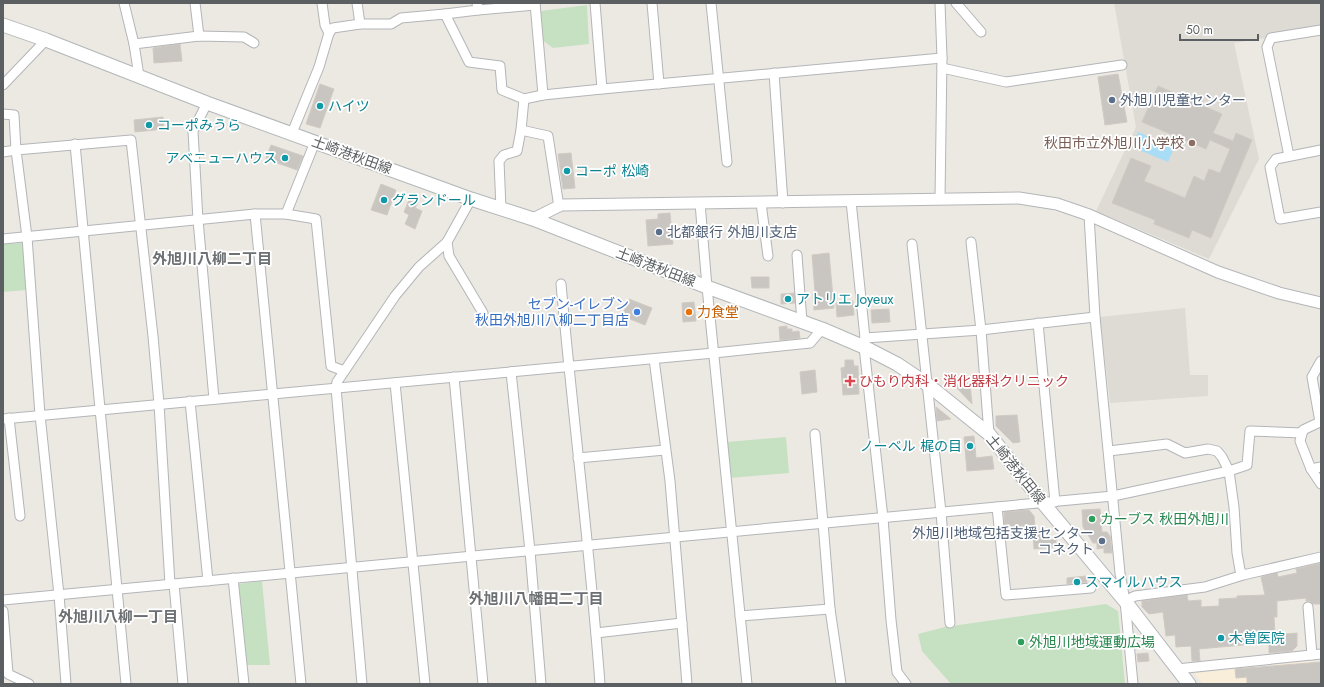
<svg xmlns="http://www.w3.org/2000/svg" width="1324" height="687" viewBox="0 0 1324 687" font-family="Jost,'Noto Sans JP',sans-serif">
	<rect width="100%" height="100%" fill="#ece9e3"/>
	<polygon fill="#f9eeda" points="1313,661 1315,684 1203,684 1194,673"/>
	<g fill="#dedad4">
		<polygon points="1114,3 1321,3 1321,29 1234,43 1259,159 1209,259 1096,211 1136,127"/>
		<polygon points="1185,308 1190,375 1208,375 1208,396 1110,403 1100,317"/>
	</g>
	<g fill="#c5e1c2">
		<polygon points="587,5 589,44 553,48 542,40 541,11"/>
		<polygon points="23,243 27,290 3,292 3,244"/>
		<polygon points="786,437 789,473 730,478 727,442"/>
		<polygon points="262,581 270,665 247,665 238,584"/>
		<polygon points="1106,604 1118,611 1125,684 951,684 922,651 918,634 945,627"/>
	</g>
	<polygon fill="#a9ddf5" points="1138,132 1174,148 1168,162 1132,147"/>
	<g fill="#c9c6c1" stroke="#d0cac2">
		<polygon points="180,44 182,61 154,63 153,48"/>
		<polygon points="1118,74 1127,122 1105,125 1098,77"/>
		<polygon points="320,84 334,89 320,128 306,124"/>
		<polygon points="1158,86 1222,114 1213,133 1233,141 1236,133 1252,140 1211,238 1192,230 1189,238 1154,224 1155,220 1112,203 1131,158 1151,166 1144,181 1185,198 1194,176 1204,181 1209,169 1220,173 1230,149 1210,140 1206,149 1142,122"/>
		<polygon points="163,117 164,129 135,132 134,120"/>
		<polygon points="271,145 303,156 297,170 266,159"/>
		<polygon points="571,153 575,188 563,189 558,154"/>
		<polygon points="381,184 396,190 387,215 371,210"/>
		<polygon points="411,195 420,198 415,208 422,211 415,229 405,224 409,215 404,212"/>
		<polygon points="670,213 673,244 648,246 646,220 658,219 658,214"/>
		<polygon points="829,253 834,308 814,310 813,293 815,292 812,255"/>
		<polygon points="751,277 769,277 769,288 752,288"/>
		<polygon points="794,293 795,303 781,304 781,294"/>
		<polygon points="629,299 652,308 645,325 622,316"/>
		<polygon points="853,301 854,315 837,317 836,303"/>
		<polygon points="694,302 696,321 683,322 682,303"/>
		<polygon points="889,309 890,322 872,323 871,310"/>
		<polygon points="787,326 787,329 792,329 792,332 799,331 800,338 780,340 779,327"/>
		<polygon points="845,360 853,360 854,366 858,366 859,394 843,395 841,368 845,367"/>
		<polygon points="815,370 817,392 802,394 800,372"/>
		<polygon points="970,384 972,404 954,385"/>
		<polygon points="936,407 951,419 937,421"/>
		<polygon points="1017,415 1020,442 1013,443 996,426 996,416"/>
		<polygon points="974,436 976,458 992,456 994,469 967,471 964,437"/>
		<polygon points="1100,509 1102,532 1107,532 1110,536 1112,553 1104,553 1104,548 1097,549 1097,543 1093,543 1083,527 1082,510"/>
		<polygon points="1029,510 1034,516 1035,526 1005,529 1004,512"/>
		<polygon points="1044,529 1044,534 1049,533 1049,540 1056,539 1056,547 1034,549 1033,530"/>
		<polygon points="1321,563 1321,604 1313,604 1310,601 1306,601 1306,598 1277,601 1277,617 1274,617 1275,635 1297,633 1297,646 1292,651 1269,653 1269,643 1243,644 1243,645 1199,649 1200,661 1192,661 1191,646 1176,647 1175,635 1166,636 1163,612 1149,614 1142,607 1142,601 1187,595 1188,601 1201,600 1201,607 1219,606 1219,599 1237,598 1237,596 1265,595 1261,577 1277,573 1278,577 1297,573 1296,569"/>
		<polygon points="1086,576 1087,582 1067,584 1067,578"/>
		<polygon points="1148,653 1149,661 1138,662 1137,654"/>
		<polygon points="1321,662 1321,684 1247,684 1247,677 1236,678 1235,669"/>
	</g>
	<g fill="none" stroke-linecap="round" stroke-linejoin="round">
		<g stroke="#b3b5b8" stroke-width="11">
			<g id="minor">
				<polyline points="124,3 134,44 139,76"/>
				<polyline points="195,3 199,36"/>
				<polyline points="322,3 325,25 329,33"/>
				<polyline points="357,3 360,24"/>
				<polyline points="535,3 543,95"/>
				<polyline points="595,3 602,89"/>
				<polyline points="652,3 659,84"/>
				<polyline points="711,3 727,162"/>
				<polyline points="956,3 981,32"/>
				<polyline points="478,10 535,5"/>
				<polyline points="445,14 478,10 477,3"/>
				<polyline points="134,44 199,36 244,37 254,43"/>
				<polyline points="942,68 1006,82 1122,65"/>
				<polyline points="774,73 783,203"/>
				<polyline points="3,85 46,40"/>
				<polyline points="207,103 193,131 198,220 214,399"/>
				<polyline points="3,114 14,115 16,150 3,152"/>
				<polyline points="521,130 548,136 559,207"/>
				<polyline points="292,133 319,67 329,33 333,28 360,24 391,24 401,18 445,14 469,62 500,66 502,90 524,99 543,95 602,89 942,58"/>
				<polyline points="75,144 126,684"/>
				<polyline points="1321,150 1276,159 1270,167 1280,219 1321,212"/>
				<polyline points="1289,156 1267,47 1271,38 1321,30"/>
				<polyline points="940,199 942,58 940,3"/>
				<polyline points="851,201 865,338 864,347 883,518 891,620 897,672 906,684"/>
				<polyline points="700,203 707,287 747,684"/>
				<polyline points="761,203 768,256"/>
				<polyline points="501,209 499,161 504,155 517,151 521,130 524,99"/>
				<polyline points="255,214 286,214 316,219 331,366 344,371"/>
				<polyline points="286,214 315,142"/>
				<polyline points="1089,215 1095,317 1120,573 1125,601 1133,684"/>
				<polyline points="3,239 255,214 301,684"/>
				<polyline points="447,242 449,256 483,313"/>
				<polyline points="971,242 981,330 989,434"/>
				<polyline points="912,244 941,512 950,623"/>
				<polyline points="797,255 802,322"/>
				<path d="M561,284C573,418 590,550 600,684"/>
				<polyline points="1038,323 1055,502"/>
				<polyline points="865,338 981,330 1095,317"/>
				<polyline points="654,359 670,481 687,684"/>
				<polyline points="1321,361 1312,377 1320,422 1303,430 1300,441 1311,469 1321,484"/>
				<polyline points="511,372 530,551 541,684"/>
				<polyline points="454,377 483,684"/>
				<polyline points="395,383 425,684"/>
				<polyline points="190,401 208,581"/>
				<polyline points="9,418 20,516"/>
				<polyline points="3,419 714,353 810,343 822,329"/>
				<polyline points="815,434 823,523 830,609 841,684"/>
				<polyline points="1109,451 1167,444 1185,453 1208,449 1217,451 1222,457 1229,471 1234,507 1237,553 1240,570 1243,575"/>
				<polyline points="578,458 665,450"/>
				<polyline points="1311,469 1321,467"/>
				<polyline points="997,507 1006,595 1091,588"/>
				<polyline points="233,578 244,684"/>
				<polyline points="174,584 183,684"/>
				<polyline points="3,600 1113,496 1229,471 1247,465 1250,431 1302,433"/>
				<polyline points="1125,601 1135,596 1205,587 1243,575 1321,557"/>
				<polyline points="1308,607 1312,655"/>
				<polyline points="3,611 8,674 29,684"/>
				<polyline points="740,616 830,609"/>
				<polyline points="596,633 682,623"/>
				<polyline points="1177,669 1321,654"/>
				<polyline points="66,684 59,595 40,415 27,237 16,150 131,140 153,336 159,404 170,584"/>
				<polyline points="362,684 336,388 337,382 395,296 419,267 447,242 471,199"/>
			</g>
		</g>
		<g stroke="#b3b5b8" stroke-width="13">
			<polyline id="tertiary" points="533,219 561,205 1019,198 1057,204 1089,215 1218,272 1279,293 1321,303"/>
		</g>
		<g stroke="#b2b6b8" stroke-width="15">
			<polyline id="secondary" points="3,25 46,40 207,103 471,199 533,219 707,287 822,329 864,347 897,364 927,384 989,434 1043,503 1125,601 1189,684"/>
		</g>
		<use href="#minor" stroke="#fff" stroke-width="9"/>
		<use href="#tertiary" stroke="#fff" stroke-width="11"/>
		<use href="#secondary" stroke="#fff" stroke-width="13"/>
	</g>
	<g fill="#5c6f8a" stroke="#fff" stroke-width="1.5">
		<circle cx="1112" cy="100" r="4"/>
		<circle cx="659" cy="232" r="4"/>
		<circle cx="1102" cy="541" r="4"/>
	</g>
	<g fill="#0f9aa8" stroke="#fff" stroke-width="1.5">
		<circle cx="320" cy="106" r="4"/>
		<circle cx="149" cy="125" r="4"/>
		<circle cx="285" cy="158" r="4"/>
		<circle cx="567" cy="171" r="4"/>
		<circle cx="384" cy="200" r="4"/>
		<circle cx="788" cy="299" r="4"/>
		<circle cx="970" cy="446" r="4"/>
		<circle cx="1077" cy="582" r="4"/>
		<circle cx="1221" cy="638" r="4"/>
	</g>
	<circle fill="#8d6e63" stroke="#fff" stroke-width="1.5" cx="1192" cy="143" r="4"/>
	<circle fill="#3f7fe0" stroke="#fff" stroke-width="1.5" cx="637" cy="312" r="4"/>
	<circle fill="#e8710a" stroke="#fff" stroke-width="1.5" cx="689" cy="312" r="4"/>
	<path fill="#e0444e" stroke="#fff" stroke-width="1.5" d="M848 375h4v4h4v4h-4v4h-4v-4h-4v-4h4z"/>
	<g fill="#2e9e5b" stroke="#fff" stroke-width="1.5">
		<circle cx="1092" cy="519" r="4"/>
		<circle cx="1021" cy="642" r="4"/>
	</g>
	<g text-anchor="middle" stroke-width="3.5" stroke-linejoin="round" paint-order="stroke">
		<g font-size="14" fill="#4e5e75" stroke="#fff" text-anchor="start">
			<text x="1120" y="105">外旭川児童センター</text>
			<text x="667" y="237">北都銀行 外旭川支店</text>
			<text x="1094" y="538" text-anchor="end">外旭川地域包括支援センター<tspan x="1094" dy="16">コネクト</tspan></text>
		</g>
		<g font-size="14" fill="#0d838f" stroke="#fff" text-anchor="start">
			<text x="328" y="111">ハイツ</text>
			<text x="157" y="130">コーポみうら</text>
			<text x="277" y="163" text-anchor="end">アベニューハウス</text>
			<text x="575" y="176">コーポ 松崎</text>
			<text x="392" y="205">グランドール</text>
			<text x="796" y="304">アトリエ Joyeux</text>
			<text x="962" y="451" text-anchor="end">ノーベル 梶の目</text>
			<text x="1085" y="587">スマイルハウス</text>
			<text x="1229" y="643">木曽医院</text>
		</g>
		<g font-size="14" fill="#785e54" stroke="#fff" text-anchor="end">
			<text x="1184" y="148">秋田市立外旭川小学校</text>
		</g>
		<g font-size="14" fill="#5b5f61" stroke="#fff">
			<text transform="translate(352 155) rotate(20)" y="5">土崎港秋田線</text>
			<text transform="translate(656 267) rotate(21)" y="5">土崎港秋田線</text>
			<text transform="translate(1016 469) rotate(51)" y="5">土崎港秋田線</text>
		</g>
		<g font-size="14" fill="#366cbe" stroke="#fff" text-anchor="end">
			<text x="629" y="309">セブン-イレブン<tspan x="629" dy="16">秋田外旭川八柳二丁目店</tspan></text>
		</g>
		<g font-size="14" fill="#c56008" stroke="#fff" text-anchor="start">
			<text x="697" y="317">力食堂</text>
		</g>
		<g font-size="14" fill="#be3a42" stroke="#fff" text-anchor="start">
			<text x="859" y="386">ひもり内科・消化器科クリニック</text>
		</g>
		<g font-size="14" fill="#27864d" stroke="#fff" text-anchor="start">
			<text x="1100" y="524">カーブス 秋田外旭川</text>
			<text x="1029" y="647">外旭川地域運動広場</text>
		</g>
		<g font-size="15" font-weight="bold" fill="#6c7073" stroke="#fff">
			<text x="212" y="264">外旭川八柳二丁目</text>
			<text x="536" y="604">外旭川八幡田二丁目</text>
			<text x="118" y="622">外旭川八柳一丁目</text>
		</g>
	</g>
	<rect width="1324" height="687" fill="none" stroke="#5b5f61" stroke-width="8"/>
	<path d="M1180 34v6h78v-6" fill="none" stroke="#5b5f61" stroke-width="2"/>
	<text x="1186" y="34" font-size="12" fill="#5b5f61" stroke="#ffffff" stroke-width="3" paint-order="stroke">50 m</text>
</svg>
